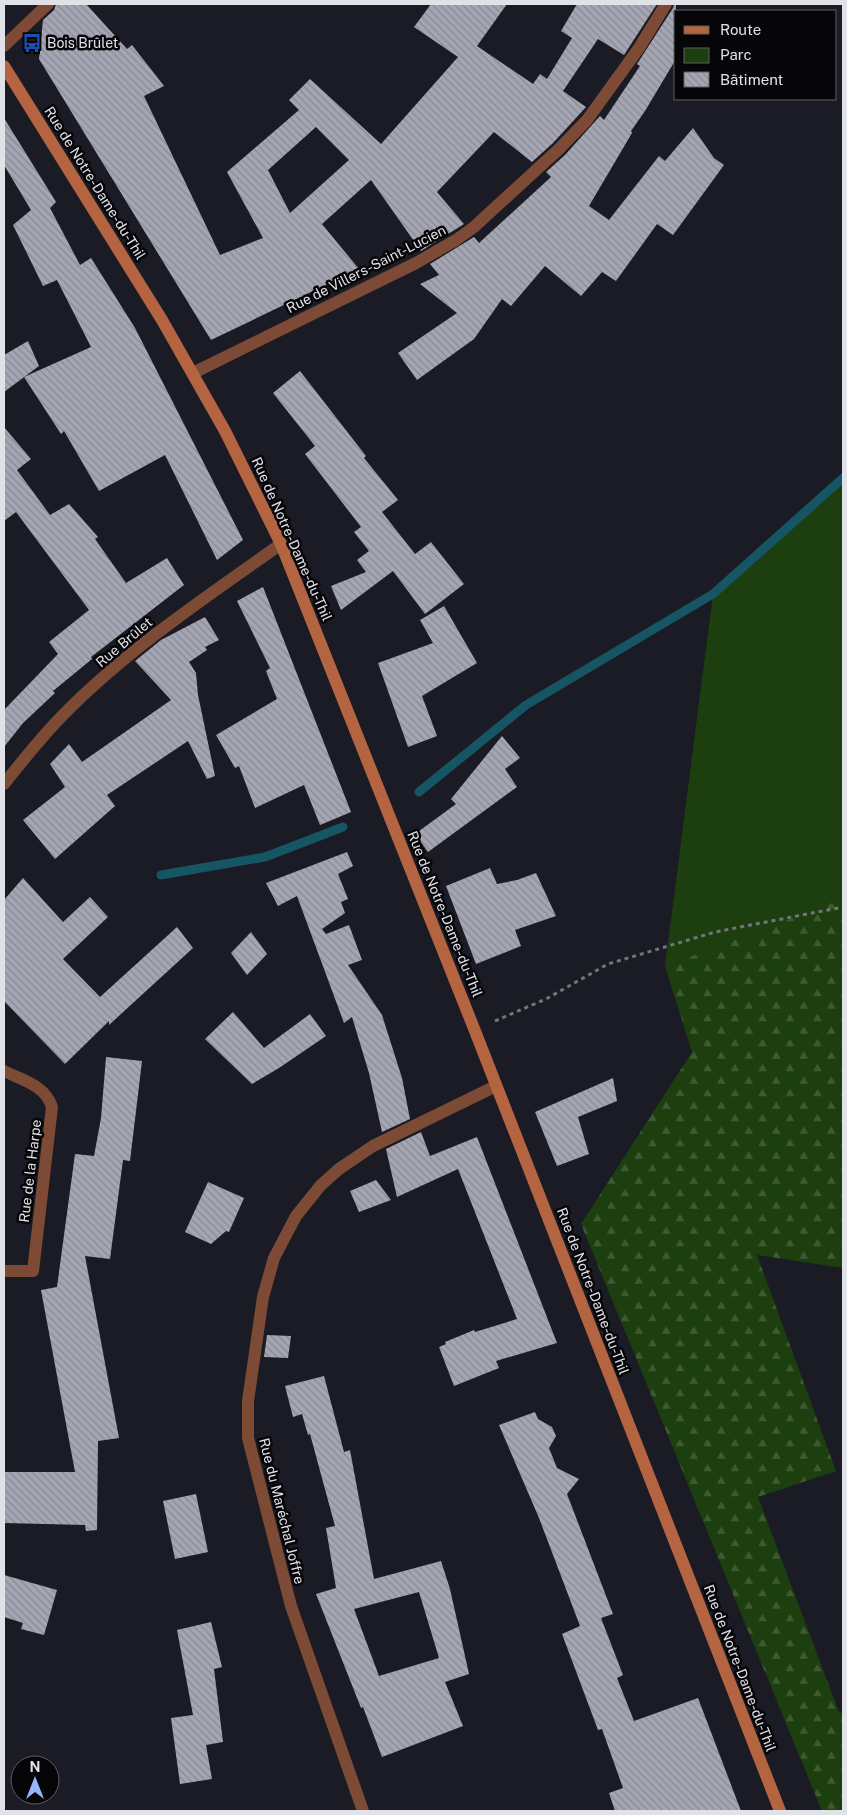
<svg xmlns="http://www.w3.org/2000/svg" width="847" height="1815" viewBox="0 0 847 1815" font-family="'Public Sans',sans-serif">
	<defs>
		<pattern id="forest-firs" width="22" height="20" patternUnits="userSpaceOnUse" patternTransform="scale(1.25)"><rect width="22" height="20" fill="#1d3e0e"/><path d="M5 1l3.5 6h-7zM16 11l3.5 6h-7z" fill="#3e5a31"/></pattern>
		<pattern id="building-back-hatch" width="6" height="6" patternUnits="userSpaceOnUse" patternTransform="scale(1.25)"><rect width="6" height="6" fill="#a5a6b3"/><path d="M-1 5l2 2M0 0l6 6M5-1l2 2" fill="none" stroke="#888992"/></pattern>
	</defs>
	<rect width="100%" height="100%" fill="#1a1b24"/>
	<polygon fill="#1d3e0e" points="843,481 843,900 665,966 713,594"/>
	<polygon fill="url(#forest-firs)" points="843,899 843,1268 757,1255 836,1471 758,1497 839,1712 843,1713 843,1811 822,1811 581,1224 692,1052 665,966"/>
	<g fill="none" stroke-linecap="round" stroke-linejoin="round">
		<g stroke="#165563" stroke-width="9">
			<polyline points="419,792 526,705 713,594 843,478"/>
			<polyline points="161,875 265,857 343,827"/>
		</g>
	</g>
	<g fill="url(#building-back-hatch)" fill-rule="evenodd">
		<path d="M56,4H86L127,49L132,45L164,86L144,96L220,255L263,238L227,172L299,110L289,100L310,79L381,144L458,57L414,27L431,4H507L477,46L533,84L540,74L547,79L572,38L561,31L577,4H657L624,55L598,39L563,91L586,107L553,143L532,162L494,132L437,192L464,224L421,251L371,180L322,224L359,269L211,340L39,59L43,20L54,10ZM316,127L349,160L290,213L268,170Z"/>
		<polygon points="674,4 676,4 676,59 645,111 631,131 632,133 589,206 609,220 659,156 665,161 693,128 714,158 724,165 673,235 657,224 616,281 602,272 581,296 545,266 511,306 502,299 474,339 417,380 398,353 457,313 420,284 439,275 430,264 474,237 479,243 551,177 546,172 565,155 600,116 604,120 640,66 637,64 673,8"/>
		<polygon points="4,118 56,202 50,208 80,265 91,258 135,328 243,540 217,560 165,455 99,491 64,431 61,434 24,377 91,347 57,280 43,286 13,225 31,210 4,165"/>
		<polygon points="28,341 39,366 4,392 4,355"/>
		<polygon points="300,371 366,456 364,458 398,500 382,512 415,554 431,542 464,584 425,614 393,571 341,610 331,586 366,572 357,560 369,551 354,532 361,527 305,454 315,446 273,393"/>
		<polygon points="4,427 31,459 17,470 50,515 69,504 98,537 95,539 126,583 167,558 184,585 91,657 92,659 53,691 55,693 23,723 4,747 4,710 58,654 49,642 89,610 16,512 4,521"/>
		<polygon points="263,587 351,812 320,825 304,785 255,808 239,766 235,768 216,735 277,699 266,671 270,668 237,601"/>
		<polygon points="444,606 477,663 422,696 437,736 408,747 378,663 433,643 420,620"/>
		<polygon points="205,617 219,640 205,647 207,650 189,662 196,673 198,695 215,776 207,779 188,741 107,795 115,806 55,859 23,820 65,787 50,764 69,744 82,762 171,700 135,661 161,640"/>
		<polygon points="502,736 520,758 505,769 517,787 428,852 415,834 456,804 451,799"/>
		<polygon points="347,852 353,866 338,874 348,899 341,902 345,913 322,929 326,934 349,925 362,960 348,965 382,1015 402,1078 410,1119 382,1132 369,1073 352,1017 344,1023 297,896 278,906 266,883"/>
		<polygon points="490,868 497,884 517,880 536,873 556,916 515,930 521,946 476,964 446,886"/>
		<polygon points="23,878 63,922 90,897 108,917 63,959 100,997 177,927 193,948 109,1025 109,1021 65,1064 4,1001 4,900"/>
		<polygon points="251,932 267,954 247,975 231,953"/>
		<polygon points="233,1012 264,1048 310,1014 326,1036 279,1068 252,1084 205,1039"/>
		<polygon points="106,1057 142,1061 130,1161 123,1160 110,1259 85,1256 119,1438 98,1441 97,1530 86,1531 85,1525 4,1523 4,1472 75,1472 41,1290 57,1287 75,1154 94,1156 101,1118"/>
		<polygon points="613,1078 617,1101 578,1117 589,1154 557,1166 535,1112"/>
		<polygon points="421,1132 430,1156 477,1137 557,1343 496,1361 499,1368 454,1386 439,1347 446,1344 445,1342 474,1330 475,1332 517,1319 458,1169 397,1197 386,1149"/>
		<polygon points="376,1180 391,1200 359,1212 350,1191"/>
		<polygon points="208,1182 244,1198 229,1232 226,1231 211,1244 185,1232"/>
		<polygon points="267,1335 291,1336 288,1358 264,1357"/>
		<path d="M324,1376L344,1452L350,1450L374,1579L441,1561L450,1589L469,1674L445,1682L463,1726L382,1757L363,1707L361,1708L316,1594L336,1588L326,1528L335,1526L310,1434L308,1435L302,1414L293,1417L285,1386ZM419,1592L439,1658L379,1676L354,1609Z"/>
		<polygon points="535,1412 538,1419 552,1427 556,1436 549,1448 557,1468 579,1479 567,1494 613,1614 601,1618 623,1675 617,1678 634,1721 698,1698 741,1811 615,1811 609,1793 623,1788 602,1729 598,1730 562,1634 580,1626 539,1518 499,1425"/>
		<polygon points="196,1494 208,1552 175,1559 163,1501"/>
		<polygon points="4,1575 57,1590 44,1635 21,1629 23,1623 4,1617"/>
		<polygon points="211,1622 222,1667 214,1669 223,1742 206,1745 212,1779 180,1784 171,1718 193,1715 177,1630"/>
	</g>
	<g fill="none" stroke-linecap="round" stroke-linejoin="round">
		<polyline stroke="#73747c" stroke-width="3" stroke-dasharray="4 4" stroke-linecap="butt" points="495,1021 546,999 608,964 715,932 843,907"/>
		<polyline stroke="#7d4b35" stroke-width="12" points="4,46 48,4"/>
		<g stroke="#7d4b35" stroke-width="12">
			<polyline points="193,373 416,263 456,240 474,227 559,149 587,120 639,48 666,4"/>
			<path d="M4,784C23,760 42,736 63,715C128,649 206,597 281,544"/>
			<path d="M4,1071C22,1080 45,1085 52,1107L33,1271H4"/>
			<polyline points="363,1811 291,1606 248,1438 248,1401 263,1297 274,1258 296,1216 321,1185 339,1169 373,1146 496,1086"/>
		</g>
		<polyline stroke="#b46440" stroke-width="12" points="4,66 162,320 225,431 281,544 475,1031 780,1811"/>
	</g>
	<defs>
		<g id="bus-bare" transform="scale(1.5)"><path d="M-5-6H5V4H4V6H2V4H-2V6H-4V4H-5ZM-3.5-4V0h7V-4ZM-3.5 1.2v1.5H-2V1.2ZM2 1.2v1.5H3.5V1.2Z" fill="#1a4fb4" stroke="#060609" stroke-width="2.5" paint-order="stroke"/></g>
	</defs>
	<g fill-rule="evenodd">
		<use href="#bus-bare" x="32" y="43"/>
	</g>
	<g text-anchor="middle" stroke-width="5" stroke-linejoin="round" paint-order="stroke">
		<g font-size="14" fill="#e1e1e8" stroke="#060609" text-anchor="start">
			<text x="47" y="48">Bois Brûlet</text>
		</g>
		<g font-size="14" fill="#e1e1e8" stroke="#060609">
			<text transform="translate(95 183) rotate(58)" y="5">Rue de Notre-Dame-du-Thil</text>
			<text transform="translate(366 269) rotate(-27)" y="5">Rue de Villers-Saint-Lucien</text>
			<text transform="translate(292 539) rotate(66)" y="5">Rue de Notre-Dame-du-Thil</text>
			<text transform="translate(124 642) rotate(-40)" y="5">Rue Brûlet</text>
			<text transform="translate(445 914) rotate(68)" y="5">Rue de Notre-Dame-du-Thil</text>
			<text transform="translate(30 1171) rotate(-83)" y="5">Rue de la Harpe</text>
			<text transform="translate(593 1291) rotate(69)" y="5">Rue de Notre-Dame-du-Thil</text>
			<text transform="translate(282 1511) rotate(76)" y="5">Rue du Maréchal Joffre</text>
			<text transform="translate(740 1668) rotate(69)" y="5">Rue de Notre-Dame-du-Thil</text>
		</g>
	</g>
	<rect width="847" height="1815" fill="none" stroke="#e1e1e8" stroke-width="10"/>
	<rect x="674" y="10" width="162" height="90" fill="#060609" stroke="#5e5e62"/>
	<rect x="684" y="26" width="25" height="8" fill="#b46440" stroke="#5e5e62"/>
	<text x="720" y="35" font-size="15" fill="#e1e1e8">Route</text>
	<rect x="684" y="48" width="25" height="15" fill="#1d3e0e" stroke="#5e5e62"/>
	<text x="720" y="60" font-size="15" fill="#e1e1e8">Parc</text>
	<rect x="684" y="72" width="25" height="15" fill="url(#building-back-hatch)" stroke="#5e5e62"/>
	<text x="720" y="85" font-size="15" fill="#e1e1e8">Bâtiment</text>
	<g transform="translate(35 1780)"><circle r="24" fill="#060609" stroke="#5e5e62"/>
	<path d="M0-4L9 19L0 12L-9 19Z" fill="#95b6fd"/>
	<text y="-8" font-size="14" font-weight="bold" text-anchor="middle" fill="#e1e1e8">N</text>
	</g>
</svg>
